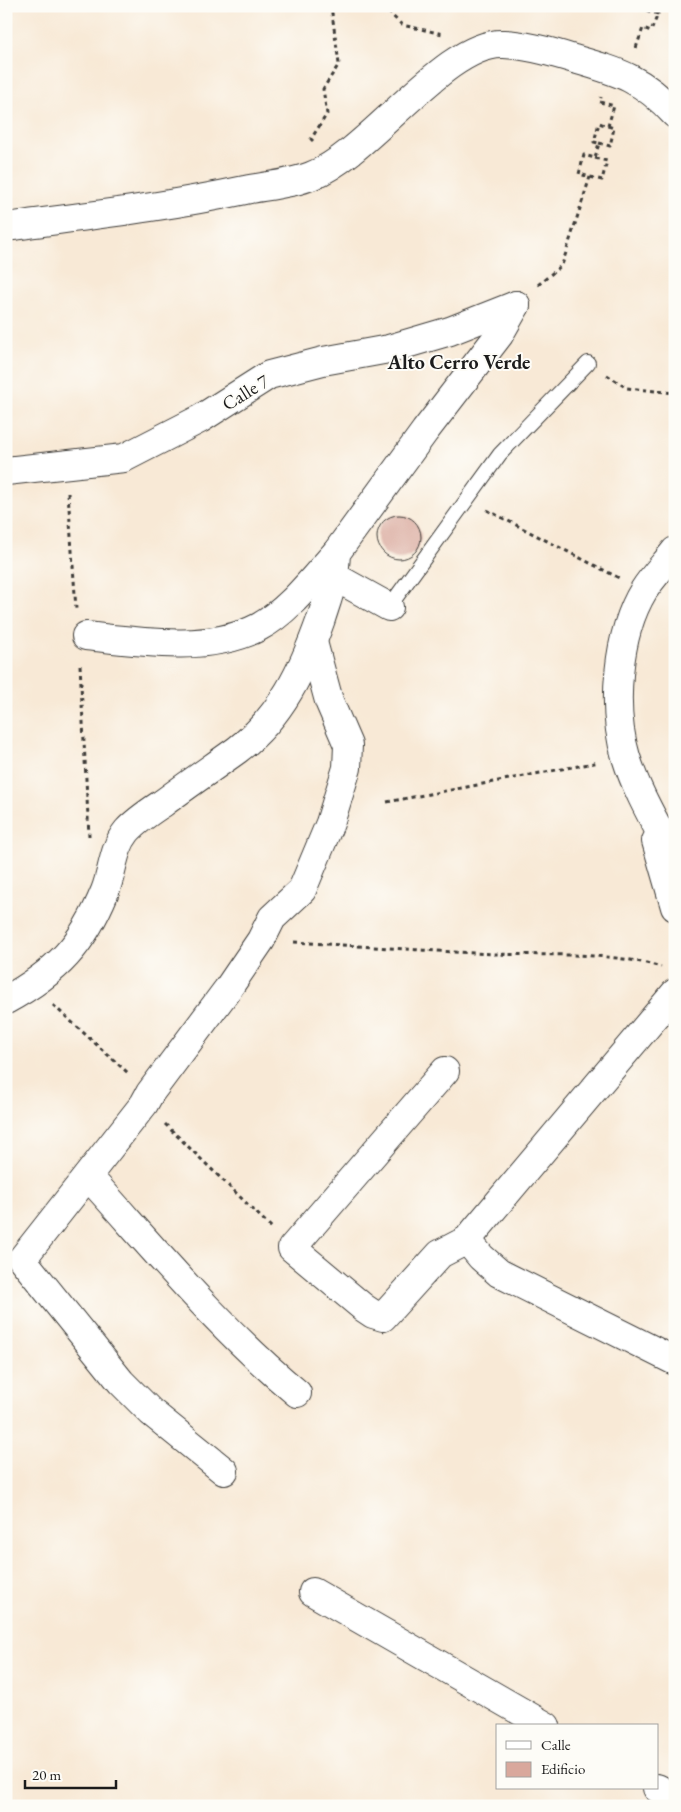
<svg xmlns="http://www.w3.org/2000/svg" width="681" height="1812" viewBox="0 0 681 1812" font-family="'EB Garamond',serif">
	<rect width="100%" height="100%" fill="#fdfcf7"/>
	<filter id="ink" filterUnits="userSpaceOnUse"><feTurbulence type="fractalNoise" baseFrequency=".02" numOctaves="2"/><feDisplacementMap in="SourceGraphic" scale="10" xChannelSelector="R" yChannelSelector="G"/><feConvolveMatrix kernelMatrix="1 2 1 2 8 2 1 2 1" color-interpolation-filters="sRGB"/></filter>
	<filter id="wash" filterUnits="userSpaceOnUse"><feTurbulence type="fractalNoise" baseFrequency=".0096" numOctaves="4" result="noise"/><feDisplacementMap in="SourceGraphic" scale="20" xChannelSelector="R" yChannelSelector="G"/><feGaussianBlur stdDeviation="1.12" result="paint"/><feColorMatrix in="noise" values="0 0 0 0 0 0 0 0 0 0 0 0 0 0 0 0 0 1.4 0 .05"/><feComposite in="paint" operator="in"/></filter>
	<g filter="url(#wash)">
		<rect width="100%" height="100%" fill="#f8e9d6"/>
		<g id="blocks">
			<circle fill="#d9a89c" cx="399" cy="537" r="22"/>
		</g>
	</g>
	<g filter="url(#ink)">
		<use href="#blocks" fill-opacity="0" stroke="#3d3b38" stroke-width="1"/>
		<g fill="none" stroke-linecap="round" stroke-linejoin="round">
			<g stroke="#3d3b38" stroke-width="16">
				<polyline id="service" points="389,607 500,454 588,363"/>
			</g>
			<g stroke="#3d3b38" stroke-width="30">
				<g id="minor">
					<path d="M6,227C86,216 166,207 245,190C266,186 291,184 311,176C371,153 445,41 504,44C528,45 552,52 574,59C619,72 642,78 675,114"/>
					<polyline points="6,471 124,458 200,419 269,375 323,361 389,349 450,331 516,305"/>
					<path d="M675,551C665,564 653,576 644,590C617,634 611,708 626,757C637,793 658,827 675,860"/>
					<polyline points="335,577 389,607"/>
					<path d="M86,636C139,642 210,653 259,627C289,611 313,578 336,553"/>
					<polyline points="656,841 675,907"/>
					<path d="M6,1000C57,972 83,945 105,891C113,871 113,848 127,831C137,820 151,811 163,803C187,785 212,768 237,750C281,717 303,670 321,619C329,594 335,580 336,553L425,431L499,335L516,305"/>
					<polyline points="445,1071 292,1248 364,1308 373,1314 383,1317 440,1254 467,1240 675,993"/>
					<path d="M88,1176C155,1250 219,1328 297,1393"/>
					<polyline points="467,1240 481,1257 499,1273 675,1361"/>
					<polyline points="224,1471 151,1412 121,1382 22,1259 144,1104 150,1093 227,990 261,940 272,918 302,890 330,823 347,768 348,745 329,701 313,642"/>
					<polyline points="313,1592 546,1726"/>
					<polyline points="657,1788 675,1797"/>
				</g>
			</g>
			<g stroke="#3d3b38" stroke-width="3" stroke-dasharray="4 4" stroke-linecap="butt">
				<polyline points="382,6 402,25 443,34"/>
				<polyline points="636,48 643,28 651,31 658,14 639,8 640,6"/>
				<polyline points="313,141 311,139 327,114 323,89 339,64 331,6"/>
				<polyline points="599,143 610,146 614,128 608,126"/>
				<polyline points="595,158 607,161 602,180 579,174 584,155 595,158 599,143 594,142 599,123 608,126 614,106 600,102 601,97"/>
				<polyline points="538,285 562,265 590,177"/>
				<polyline points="607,375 627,388 675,393"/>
				<polyline points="68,493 76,609"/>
				<polyline points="487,510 619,578"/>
				<polyline points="80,665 89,836"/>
				<polyline points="387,802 599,762"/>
				<path d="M294,942C361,946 428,951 495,954C550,956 608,951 661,967"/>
				<polyline points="53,1005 128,1073"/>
				<polyline points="165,1124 272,1228"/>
			</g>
			<use href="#service" stroke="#fff" stroke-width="14"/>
			<use href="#minor" stroke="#fff" stroke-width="28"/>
		</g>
	</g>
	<g text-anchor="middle" stroke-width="4" stroke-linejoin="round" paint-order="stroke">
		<g font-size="19" fill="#1c1c1c" stroke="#fdfcf7">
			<text transform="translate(245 392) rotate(-32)" y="7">Calle 7</text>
		</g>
		<g font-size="20" font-weight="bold" fill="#1c1c1c" stroke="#fdfcf7">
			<text x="459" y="369">Alto Cerro Verde</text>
		</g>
	</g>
	<rect width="681" height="1812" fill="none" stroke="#fdfcf7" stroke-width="25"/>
	<rect x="496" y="1724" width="162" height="65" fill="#fdfcf7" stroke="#a3a29f"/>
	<rect x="506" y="1741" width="25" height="8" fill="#ffffff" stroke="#a3a29f"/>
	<text x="541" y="1750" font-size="15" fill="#1c1c1c">Calle</text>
	<rect x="506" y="1762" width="25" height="15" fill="#d9a89c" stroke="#a3a29f"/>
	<text x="541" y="1774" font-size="15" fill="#1c1c1c">Edificio</text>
	<path d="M25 1780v8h91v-8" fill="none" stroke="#1c1c1c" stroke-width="2.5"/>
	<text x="32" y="1780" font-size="15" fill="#1c1c1c" stroke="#fdfcf7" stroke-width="4" paint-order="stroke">20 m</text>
</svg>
